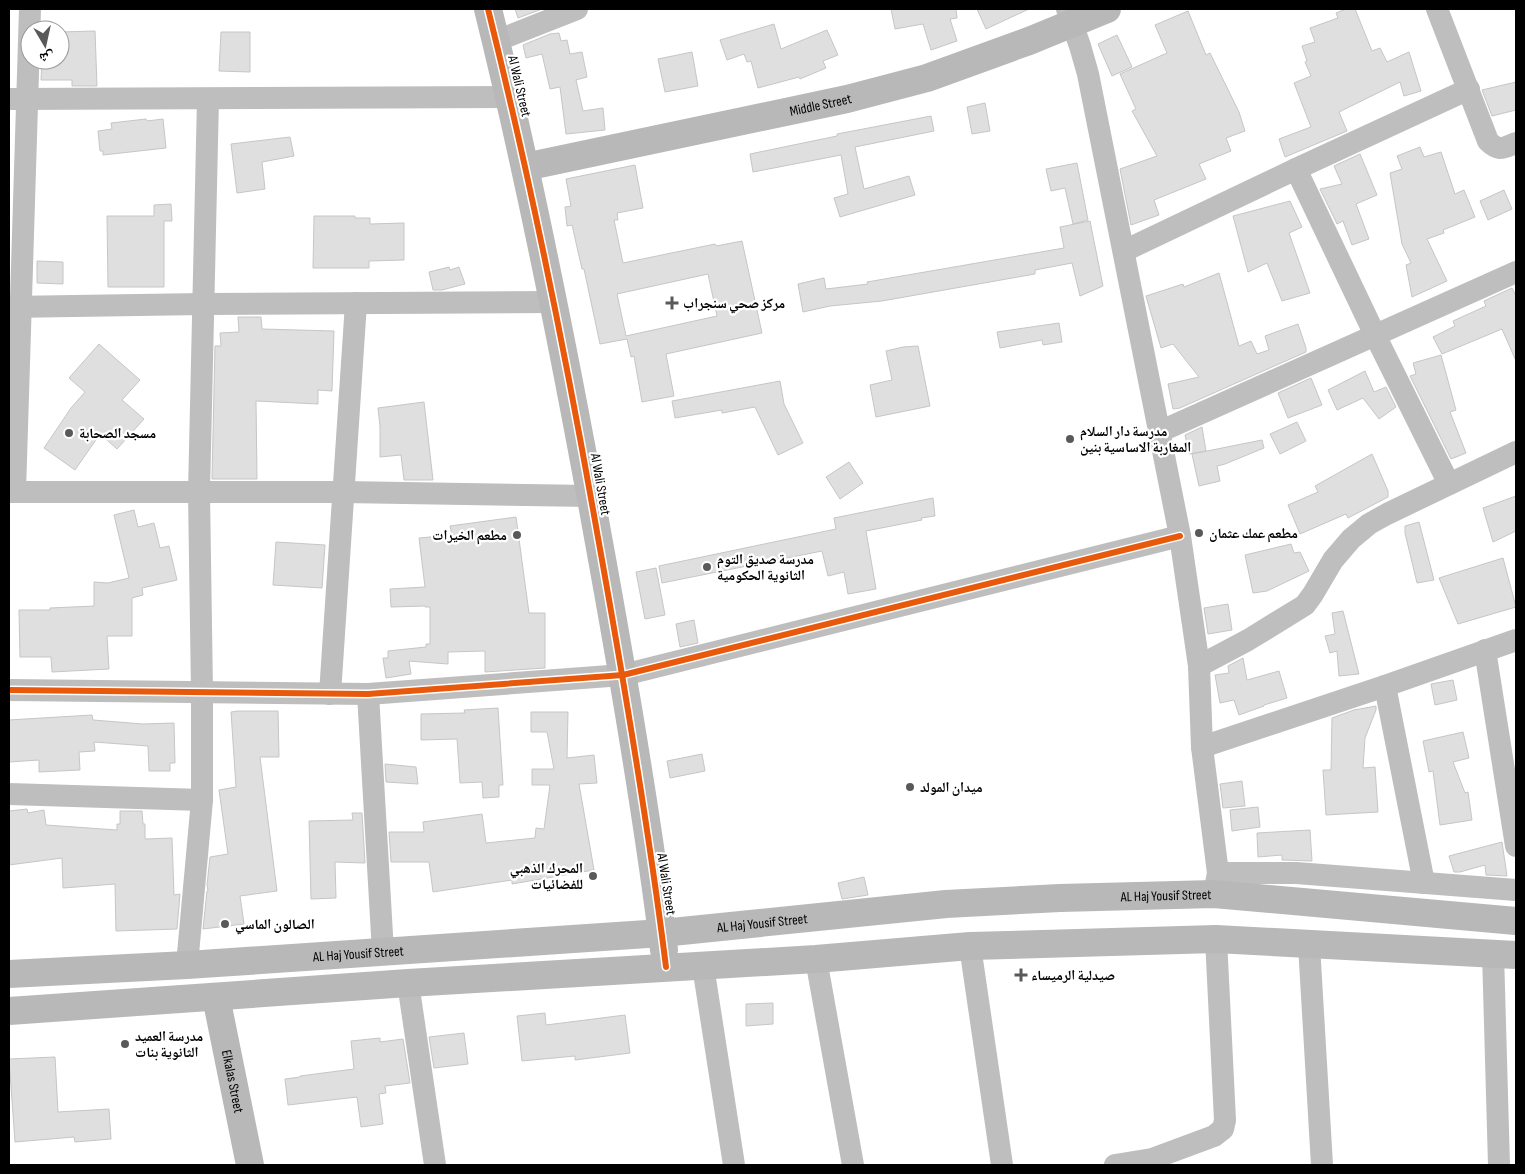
<svg xmlns="http://www.w3.org/2000/svg" width="1525" height="1174" viewBox="0 0 1525 1174" font-family="'Sofia Sans Condensed','Noto Naskh Arabic',sans-serif">
	<rect width="100%" height="100%" fill="#fff"/>
	<g fill="#dfdfdf" stroke="#c6c6c6" fill-rule="evenodd">
		<polygon points="515,9 542,9 518,18"/>
		<polygon points="891,9 956,9 957,18 950,19 957,41 931,50 923,24 895,29"/>
		<polygon points="977,9 1029,9 986,29"/>
		<polygon points="1346,9 1355,9 1372,51 1380,48 1387,62 1409,52 1421,91 1404,96 1400,82 1339,112 1347,131 1285,157 1279,139 1311,127 1294,83 1311,76 1305,62 1307,61 1302,46 1315,42 1310,28 1338,18 1336,13"/>
		<polygon points="1188,11 1206,55 1210,53 1239,112 1245,131 1226,138 1231,151 1199,164 1206,179 1154,200 1159,215 1131,225 1120,169 1157,156 1132,111 1136,109 1120,74 1167,53 1155,25"/>
		<polygon points="774,24 781,49 827,30 838,55 823,61 826,68 800,79 799,77 758,88 751,61 747,62 744,54 727,60 720,40"/>
		<polygon points="95,31 97,86 72,86 72,80 41,80 42,60 60,60 60,32"/>
		<polygon points="221,32 250,32 250,72 219,71"/>
		<polygon points="559,33 561,41 567,40 570,54 582,52 587,77 576,80 583,111 603,108 605,130 566,134 560,87 550,89 542,54 526,58 523,45 550,34"/>
		<polygon points="1117,35 1132,67 1112,76 1098,44"/>
		<polygon points="692,52 698,86 665,92 658,59"/>
		<polygon points="1516,82 1516,110 1492,116 1482,90"/>
		<polygon points="985,103 990,131 972,134 967,107"/>
		<polygon points="931,116 934,131 855,147 864,189 909,176 915,195 840,217 834,198 848,194 841,155 753,172 750,154 837,136 837,134"/>
		<polygon points="146,119 147,121 163,119 166,148 103,155 103,151 100,151 98,131 112,129 111,123"/>
		<polygon points="290,137 294,156 262,162 265,189 237,193 231,144"/>
		<polygon points="1420,147 1424,157 1441,152 1455,194 1464,190 1475,217 1443,230 1444,233 1427,239 1447,281 1412,297 1406,265 1411,263 1402,244 1390,173 1402,169 1397,156"/>
		<polygon points="1360,154 1377,195 1356,204 1369,239 1352,245 1343,221 1337,224 1320,189 1342,184 1334,166"/>
		<polygon points="1077,163 1088,220 1073,224 1065,188 1051,191 1046,169"/>
		<path d="M635,165L643,208L617,213L618,220H614L623,263L715,244L716,246L742,241L762,333L666,354L674,396L642,402L634,356L631,357L627,339L600,344L584,269H582L572,225L567,226L565,207L571,206L566,179ZM708,274L717,316L626,336L617,294Z"/>
		<polygon points="1504,190 1512,209 1488,220 1480,201"/>
		<polygon points="1290,201 1302,227 1289,233 1310,293 1282,301 1267,263 1248,272 1233,216"/>
		<polygon points="171,204 172,221 164,221 164,287 108,287 107,216 154,216 154,205"/>
		<polygon points="314,216 355,216 355,218 370,218 370,224 404,223 404,260 369,261 369,268 313,268"/>
		<polygon points="1090,221 1103,286 1080,296 1072,263 1035,270 1035,274 882,301 830,306 803,312 798,284 824,278 826,289 868,284 867,282 1064,248 1060,227"/>
		<polygon points="37,261 63,262 63,284 37,283"/>
		<polygon points="449,267 450,270 459,267 465,284 442,290 433,290 429,272"/>
		<polygon points="1219,273 1239,346 1251,341 1257,354 1269,350 1265,336 1298,324 1306,348 1306,352 1180,408 1173,409 1168,384 1199,377 1173,344 1161,348 1146,296 1183,284 1184,287"/>
		<polygon points="1512,288 1516,296 1516,361 1502,329 1442,354 1433,337 1455,326 1453,321 1486,306 1484,301"/>
		<polygon points="238,317 261,317 262,329 334,331 332,391 318,390 318,404 256,401 257,479 212,479 215,346 221,346 220,333 239,332"/>
		<polygon points="1059,323 1062,342 1043,345 1042,340 1000,348 997,332"/>
		<polygon points="99,344 140,380 122,400 144,419 117,449 100,434 75,470 44,448 71,408 85,392 69,378"/>
		<polygon points="918,346 930,406 876,417 870,385 892,380 886,351 903,347"/>
		<polygon points="1441,355 1456,410 1450,412 1466,453 1451,459 1410,376 1416,374 1413,363"/>
		<polygon points="1365,371 1374,392 1386,387 1396,407 1379,419 1363,398 1337,410 1328,390"/>
		<polygon points="1311,378 1322,405 1288,418 1278,393"/>
		<polygon points="780,381 784,404 803,443 778,455 755,407 722,413 722,410 675,418 672,401"/>
		<polygon points="424,402 433,480 404,480 401,455 380,457 380,426 378,408"/>
		<polygon points="1297,422 1306,441 1280,454 1270,434"/>
		<polygon points="1202,427 1206,451 1189,454 1185,435"/>
		<polygon points="1262,440 1264,448 1225,464 1217,466 1220,481 1199,486 1192,454"/>
		<polygon points="1372,454 1388,491 1388,497 1348,518 1346,514 1300,534 1288,505 1318,492 1315,486"/>
		<polygon points="849,462 863,483 840,499 826,477"/>
		<polygon points="1516,496 1516,531 1493,542 1483,508"/>
		<polygon points="933,498 935,516 921,518 922,520 866,531 876,589 848,594 844,572 828,576 822,551 662,583 659,566 836,529 834,518"/>
		<polygon points="134,510 138,527 154,523 160,548 169,546 177,580 142,588 143,595 132,598 132,636 107,636 109,669 52,672 51,657 20,657 19,610 50,610 50,608 94,606 94,582 108,583 129,578 114,515"/>
		<polygon points="516,517 529,613 545,613 545,668 485,672 485,651 448,652 448,664 409,661 411,674 386,678 383,658 388,658 388,651 426,647 426,644 430,644 430,607 425,607 425,606 391,607 390,589 425,587 419,538 452,535 450,526"/>
		<polygon points="1419,522 1434,580 1417,583 1405,533 1405,526"/>
		<polygon points="276,542 325,545 322,588 273,585"/>
		<polygon points="1291,544 1294,553 1300,552 1309,571 1267,591 1253,593 1245,555"/>
		<polygon points="1503,558 1516,607 1458,624 1439,578"/>
		<polygon points="656,568 665,615 645,619 636,572"/>
		<polygon points="1228,604 1232,630 1208,634 1204,608"/>
		<polygon points="1343,611 1359,674 1339,676 1337,651 1330,653 1325,636 1335,634 1332,613"/>
		<polygon points="694,620 698,643 680,647 676,624"/>
		<polygon points="1243,658 1247,680 1279,671 1287,698 1264,705 1264,706 1239,715 1234,700 1220,703 1215,675 1229,673 1228,666"/>
		<polygon points="1453,680 1457,700 1435,705 1431,684"/>
		<polygon points="1376,706 1376,710 1365,738 1363,768 1375,767 1378,812 1326,815 1323,770 1331,770 1332,718 1354,710"/>
		<polygon points="498,708 503,785 499,785 499,797 483,798 482,782 460,783 457,739 421,740 421,714 465,713 464,710"/>
		<polygon points="238,711 278,711 279,757 260,757 277,891 240,896 244,924 203,929 207,891 208,891 207,885 210,857 228,854 219,790 236,787 231,712"/>
		<polygon points="531,712 568,712 567,758 594,755 597,783 579,784 594,870 512,884 512,880 433,892 429,862 391,862 389,832 424,832 423,822 482,814 486,843 535,838 536,828 544,829 550,785 532,785 532,769 554,769 547,732 531,732"/>
		<polygon points="92,715 93,720 143,724 174,723 175,763 170,763 170,771 149,771 148,746 94,742 95,751 79,752 80,770 39,772 39,760 9,762 9,720"/>
		<polygon points="1463,732 1469,758 1453,762 1465,793 1468,792 1472,820 1440,825 1433,771 1429,772 1423,741"/>
		<polygon points="702,754 705,771 670,778 667,761"/>
		<polygon points="385,764 416,767 418,784 386,782"/>
		<polygon points="1242,781 1245,806 1223,808 1220,784"/>
		<polygon points="1258,807 1260,827 1232,831 1230,810"/>
		<polygon points="27,809 28,813 44,810 46,825 117,830 117,824 120,824 120,811 142,811 143,824 145,824 145,839 172,838 174,895 180,894 177,929 116,931 115,884 63,888 62,858 9,865 9,811"/>
		<polygon points="352,813 362,813 365,863 335,862 336,898 311,899 309,821 353,820"/>
		<polygon points="1310,830 1312,861 1282,860 1282,855 1258,857 1257,833"/>
		<polygon points="1502,842 1507,876 1486,875 1485,865 1460,872 1454,872 1449,856"/>
		<polygon points="864,877 868,895 842,899 838,883"/>
		<polygon points="773,1003 773,1024 746,1026 746,1004"/>
		<polygon points="545,1013 546,1025 625,1015 630,1053 575,1060 575,1056 522,1061 517,1016"/>
		<polygon points="464,1033 468,1064 434,1068 429,1037"/>
		<polygon points="380,1038 380,1042 403,1039 410,1083 385,1086 386,1093 379,1094 383,1124 361,1127 357,1097 288,1105 285,1079 300,1077 300,1076 354,1069 351,1041"/>
		<polygon points="55,1057 58,1112 109,1109 111,1139 75,1142 74,1137 15,1142 9,1059"/>
	</g>
	<g fill="none" stroke-linecap="round" stroke-linejoin="round">
		<g stroke="#bebebe" stroke-width="22">
			<polyline points="1067,9 1080,46 1088,74 1180,536 1199,666 1202,747 1218,873 1214,894"/>
			<path d="M1437,9L1488,141C1499,152 1503,148 1516,143"/>
			<polyline points="496,41 577,9"/>
			<polyline points="9,99 509,97"/>
			<polyline points="1296,169 1375,335 1449,484"/>
			<polyline points="1124,251 1296,169 1469,89"/>
			<polyline points="9,307 203,304 555,302"/>
			<polyline points="1159,432 1516,272"/>
			<polyline points="9,492 343,492 591,496"/>
			<polyline points="15,492 30,9"/>
			<polyline points="1485,650 1516,846"/>
			<polyline points="1199,666 1248,640 1305,605 1313,594 1333,560 1351,539 1369,524 1387,514 1516,452"/>
			<polyline points="1385,686 1424,883"/>
			<polyline points="9,690 368,694 623,675 1180,536"/>
			<polyline points="330,694 356,303"/>
			<polyline points="368,694 383,952"/>
			<polyline points="1202,747 1385,686 1516,640"/>
			<polyline points="9,794 202,800"/>
			<polyline points="1218,873 1296,873 1516,890"/>
			<polyline points="1309,945 1322,1165"/>
			<polyline points="970,946 1002,1165"/>
			<polyline points="1493,953 1499,1165"/>
			<polyline points="816,959 853,1165"/>
			<polyline points="187,965 202,800 202,691 199,493 208,99"/>
			<polyline points="703,966 734,1165"/>
			<polyline points="408,983 435,1165"/>
			<polyline points="1115,1165 1152,1159 1214,1136 1223,1129 1225,1120 1216,939"/>
		</g>
		<g stroke="#b8b8b8" stroke-width="28">
			<path d="M488,9C531,183 566,360 598,537C623,674 647,812 664,950"/>
			<path id="s1" d="M525,167L847,99L927,78L1029,41L1107,9"/>
			<path id="s2" d="M9,974L187,965L662,933L946,904L1060,898L1214,894L1516,921"/>
			<path id="s3" d="M216,997L250,1165"/>
			<polyline points="9,1011 408,983 816,959 970,946 1216,939 1516,955"/>
		</g>
		<g stroke="#fff" stroke-width="9">
			<g id="cycleway">
				<path d="M488,9C531,182 566,356 597,532C623,676 648,822 666,967"/>
				<polyline points="9,690 368,694 623,675 1180,536"/>
			</g>
		</g>
		<use href="#cycleway" stroke="#e8590c" stroke-width="6"/>
	</g>
	<g fill="#595959" stroke="#fff" stroke-width="2">
		<path d="M669.5 295.5h5v5h5v5h-5v5h-5v-5h-5v-5h5z"/>
		<circle cx="69" cy="433" r="5"/>
		<circle cx="1070" cy="439" r="5"/>
		<circle cx="1199" cy="533" r="5"/>
		<circle cx="517" cy="535" r="5"/>
		<circle cx="707" cy="567" r="5"/>
		<circle cx="910" cy="787" r="5"/>
		<circle cx="593" cy="876" r="5"/>
		<circle cx="225" cy="924" r="5"/>
		<path d="M1018.5 967.5h5v5h5v5h-5v5h-5v-5h-5v-5h5z"/>
		<circle cx="125" cy="1044" r="5"/>
	</g>
	<g text-anchor="middle" stroke-width="4.5" stroke-linejoin="round" paint-order="stroke">
		<g font-size="14" fill="#000" stroke="#fff">
			<text transform="translate(520 86) rotate(77)" y="5">Al Wali Street</text>
			<text dy="5" stroke="none"><textPath href="#s1" startOffset="302">Middle Street</textPath></text>
			<text transform="translate(601 484) rotate(80)" y="5">Al Wali Street</text>
			<text transform="translate(667 884) rotate(81)" y="5">Al Wali Street</text>
			<text dy="5" stroke="none"><textPath href="#s2" startOffset="1160">AL Haj Yousif Street</textPath></text>
			<text dy="5" stroke="none"><textPath href="#s2" startOffset="755">AL Haj Yousif Street</textPath></text>
			<text dy="5" stroke="none"><textPath href="#s2" startOffset="350">AL Haj Yousif Street</textPath></text>
			<text dy="5" stroke="none"><textPath href="#s3" startOffset="86">Elkalas Street</textPath></text>
		</g>
		<g font-size="14" font-weight="bold" fill="#000" stroke="#fff" text-anchor="start">
			<text x="683" y="308">مركز صحي سنجراب</text>
			<text x="1080" y="436">مدرسة دار السلام<tspan x="1080" dy="16">المغاربة الاساسية بنين</tspan></text>
			<text x="79" y="438">مسجد الصحابة</text>
			<text x="1209" y="538">مطعم عمك عثمان</text>
			<text x="507" y="540" text-anchor="end">مطعم الخيرات</text>
			<text x="717" y="564">مدرسة صديق التوم<tspan x="717" dy="16">الثانوية الحكومية</tspan></text>
			<text x="920" y="792">ميدان المولد</text>
			<text x="583" y="873" text-anchor="end">المحرك الذهبي<tspan x="583" dy="16">للفضائيات</tspan></text>
			<text x="235" y="929">الصالون الماسي</text>
			<text x="1031" y="980">صيدلية الرميساء</text>
			<text x="135" y="1041">مدرسة العميد<tspan x="135" dy="16">الثانوية بنات</tspan></text>
		</g>
	</g>
	<rect width="1525" height="1174" fill="none" stroke="#000000" stroke-width="20"/>
	<g transform="translate(45 45) rotate(171)"><circle r="24" fill="#ffffff" stroke="#999999"/>
	<path d="M0-4L9 19L0 12L-9 19Z" fill="#595959"/>
	<text y="-8" font-size="14" font-weight="bold" text-anchor="middle" fill="#000000">ش</text>
	</g>
</svg>
